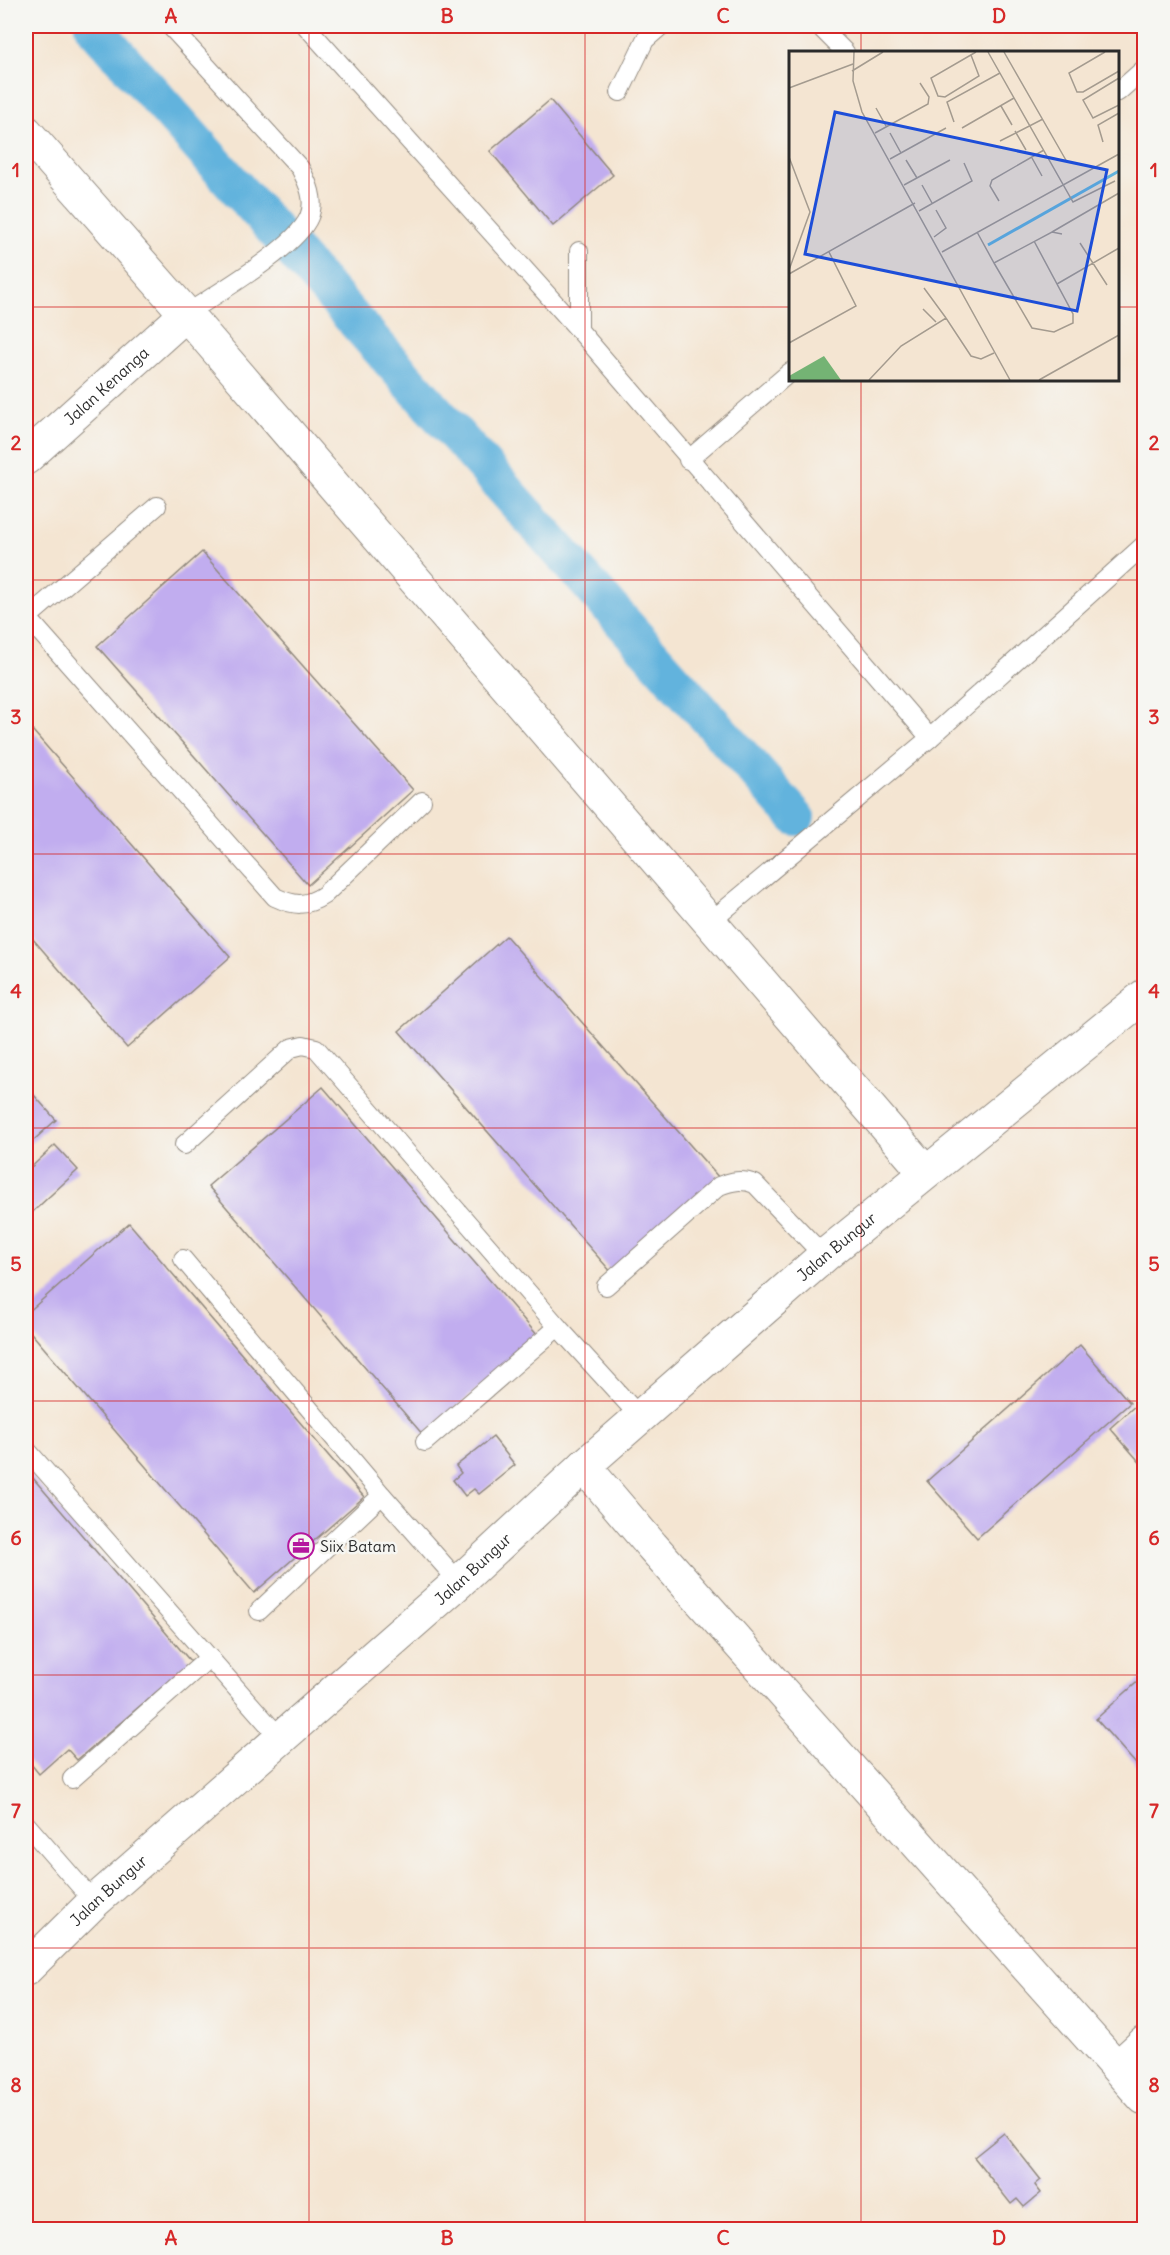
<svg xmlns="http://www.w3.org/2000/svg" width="1170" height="2255" viewBox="0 0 1170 2255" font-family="Delius,sans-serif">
	<rect width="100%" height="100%" fill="#f6f6f2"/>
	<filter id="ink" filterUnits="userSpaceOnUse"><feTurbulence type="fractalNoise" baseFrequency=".0167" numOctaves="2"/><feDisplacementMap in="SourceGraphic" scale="12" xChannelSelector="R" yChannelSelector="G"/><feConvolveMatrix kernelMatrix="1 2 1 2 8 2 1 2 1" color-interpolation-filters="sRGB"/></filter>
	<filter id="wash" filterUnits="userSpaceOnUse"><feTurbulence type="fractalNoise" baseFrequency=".008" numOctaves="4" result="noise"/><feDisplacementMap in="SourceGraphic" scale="24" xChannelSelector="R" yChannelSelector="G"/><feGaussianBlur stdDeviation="1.35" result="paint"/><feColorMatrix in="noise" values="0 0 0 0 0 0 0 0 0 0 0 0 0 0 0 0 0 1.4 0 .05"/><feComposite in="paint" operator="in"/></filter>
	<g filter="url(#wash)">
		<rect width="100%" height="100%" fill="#f4e5d2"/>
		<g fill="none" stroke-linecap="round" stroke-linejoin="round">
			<polyline stroke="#62b3dd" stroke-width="38" points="93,26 796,817"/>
		</g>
		<g id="blocks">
			<g fill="#c1adef">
				<polygon points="550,100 613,175 553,226 490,151"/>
				<polygon points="202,552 413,790 308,885 97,646"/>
				<polygon points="26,723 230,957 127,1048 26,931"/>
				<polygon points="506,936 720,1179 613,1274 399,1031"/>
				<polygon points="26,1086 56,1120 26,1147"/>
				<polygon points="323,1087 538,1336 424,1436 208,1186"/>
				<polygon points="55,1145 78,1170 26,1218 26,1172"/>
				<polygon points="129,1223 364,1497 254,1593 26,1327 26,1314"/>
				<polygon points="1080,1345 1130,1403 977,1538 927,1481"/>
				<polygon points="1144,1398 1144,1467 1110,1428"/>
				<polygon points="493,1437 515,1465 479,1494 474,1489 465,1496 453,1480 461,1473 456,1466"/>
				<polygon points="26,1470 191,1662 77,1760 67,1749 39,1774 26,1758"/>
				<polygon points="1144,1676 1144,1773 1096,1719"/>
				<polygon points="1004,2133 1041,2180 1035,2185 1041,2193 1024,2207 1017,2199 1011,2204 974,2157"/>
			</g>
		</g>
	</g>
	<g filter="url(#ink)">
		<use href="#blocks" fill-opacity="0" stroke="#90887e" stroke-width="1.5"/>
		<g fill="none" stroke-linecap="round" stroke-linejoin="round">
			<g stroke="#90887e" stroke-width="20">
				<g id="service">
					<path d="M170,26L300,168C308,183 316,200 309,217C296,248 216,294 186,314"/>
					<polyline points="306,26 579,330"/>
					<polyline points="819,26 845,52"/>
					<polyline points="620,92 645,40 661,26"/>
					<polyline points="1118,92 1144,69"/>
					<polyline points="579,251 579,330 930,738 710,922"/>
					<polyline points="688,460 790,372"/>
					<path d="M26,616L275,897C294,906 306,907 324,895L422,801"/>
					<polyline points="27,618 157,506"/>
					<polyline points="930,738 1144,545"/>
					<polyline points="184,1145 291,1048 303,1045 316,1048 558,1327 641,1418"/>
					<polyline points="183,1259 382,1495 459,1582"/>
					<path d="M606,1286L719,1186C732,1181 741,1179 755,1184L824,1256"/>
					<polyline points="425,1442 558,1327"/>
					<polyline points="26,1449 280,1738"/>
					<polyline points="259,1611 382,1495"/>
					<polyline points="72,1779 210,1657"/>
					<polyline points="26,1824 94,1902"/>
				</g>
			</g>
			<g stroke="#90887e" stroke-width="35">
				<g id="minor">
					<polyline points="26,132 186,314 925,1172"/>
					<path id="s1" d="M26,458L186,314"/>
					<polyline points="584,1466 652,1546 1144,2098"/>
					<path id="s2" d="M26,1969L94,1902L459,1582L584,1466L824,1256L1144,996"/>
					<polyline points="1118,2067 1144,2043"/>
				</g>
			</g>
			<use href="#service" stroke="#fff" stroke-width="18"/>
			<use href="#minor" stroke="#fff" stroke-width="33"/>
		</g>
	</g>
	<path fill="none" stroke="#d62828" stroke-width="1.5" stroke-opacity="0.55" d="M309,26V2230M585,26V2230M861,26V52M26,307H790M1118,307H1144M861,380V2230M26,580H1144M26,854H1144M26,1128H1144M26,1401H1144M26,1675H1144M26,1948H1144"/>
	<defs>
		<g id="office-ring" transform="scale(1.35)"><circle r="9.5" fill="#f6f6f2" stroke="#b5179e" stroke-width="1.5"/><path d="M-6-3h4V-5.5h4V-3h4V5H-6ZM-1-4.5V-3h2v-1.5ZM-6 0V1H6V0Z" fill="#b5179e"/></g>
	</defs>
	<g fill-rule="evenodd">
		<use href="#office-ring" x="301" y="1546"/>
	</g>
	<g text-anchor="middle" stroke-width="5" stroke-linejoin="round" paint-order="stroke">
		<g font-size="16" fill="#2b2b2b" stroke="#f6f6f2">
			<text dy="6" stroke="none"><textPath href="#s1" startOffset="108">Jalan Kenanga</textPath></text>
			<text dy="6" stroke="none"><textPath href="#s2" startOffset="1086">Jalan Bungur</textPath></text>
			<text dy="6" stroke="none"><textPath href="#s2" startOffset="600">Jalan Bungur</textPath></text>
			<text dy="6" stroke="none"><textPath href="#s2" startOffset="114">Jalan Bungur</textPath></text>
		</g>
		<g font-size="16" fill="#2b2b2b" stroke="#f6f6f2" text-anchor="start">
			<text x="320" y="1552">Siix Batam</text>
		</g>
	</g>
	<g transform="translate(789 51)">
		<rect width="330" height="330" fill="#f4e5d2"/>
		<path d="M35,305L52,329H0V325Z" fill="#74b374"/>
		<path fill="none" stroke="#62b3dd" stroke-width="3" d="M199,194L330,120"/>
		<path fill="none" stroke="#a49b8f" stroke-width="1.5" d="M65,1L64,30L73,61L221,329M199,1L284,151L326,130M215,1L278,111M316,1L280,22L288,41H294L330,20M182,4L190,25L156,46L149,45L142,27L187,1M63,20L94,1M330,27L294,49L304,67L330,54M0,37L64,13M212,55L223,74M87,57L97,75M165,71L158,51L211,22M173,77L225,47M226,80L237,99M86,82L139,53L140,46L131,32M101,82L112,102M211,90L254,68M314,91L309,74L330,62M0,106L21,161L0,219M243,107L253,125M101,108L157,77M117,109L128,127M115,134L161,109M133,134L143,152M210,150L201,135L203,129L255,99M130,160L183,130L175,112M188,181L205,212L263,181L273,183M263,181L330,142M145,186L157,177L147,159M291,192L318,234M153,201L330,103M205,212L243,277L265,281L284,272V263L245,190M0,223L126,152M268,233L330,197M135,237L157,267M134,258L147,271M0,292L67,255L40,201M80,329L112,295L157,267L182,305L192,308L205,302M250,329L330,284"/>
		<path fill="#1d4ed8" fill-opacity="0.15" stroke="#1d4ed8" stroke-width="3" d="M46,61L318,119L288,260L16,203Z"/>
		<rect width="330" height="330" fill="none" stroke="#2b2b2b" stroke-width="3"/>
	</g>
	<rect width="1170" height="2255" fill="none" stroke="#f6f6f2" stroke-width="66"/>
	<rect x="33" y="33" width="1104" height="2189" fill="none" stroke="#d62828" stroke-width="2"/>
	<g font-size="20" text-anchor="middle" font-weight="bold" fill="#d62828">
		<text x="171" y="23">A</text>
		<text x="447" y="23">B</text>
		<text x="723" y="23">C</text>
		<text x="999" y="23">D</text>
		<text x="16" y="177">1</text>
		<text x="1154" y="177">1</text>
		<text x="16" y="450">2</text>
		<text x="1154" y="450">2</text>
		<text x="16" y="724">3</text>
		<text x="1154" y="724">3</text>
		<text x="16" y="998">4</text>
		<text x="1154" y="998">4</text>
		<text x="16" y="1271">5</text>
		<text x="1154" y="1271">5</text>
		<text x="16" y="1545">6</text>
		<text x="1154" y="1545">6</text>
		<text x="16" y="1818">7</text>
		<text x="1154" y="1818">7</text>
		<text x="16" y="2092">8</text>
		<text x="1154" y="2092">8</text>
		<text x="171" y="2245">A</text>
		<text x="447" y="2245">B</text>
		<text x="723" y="2245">C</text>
		<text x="999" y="2245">D</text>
	</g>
</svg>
